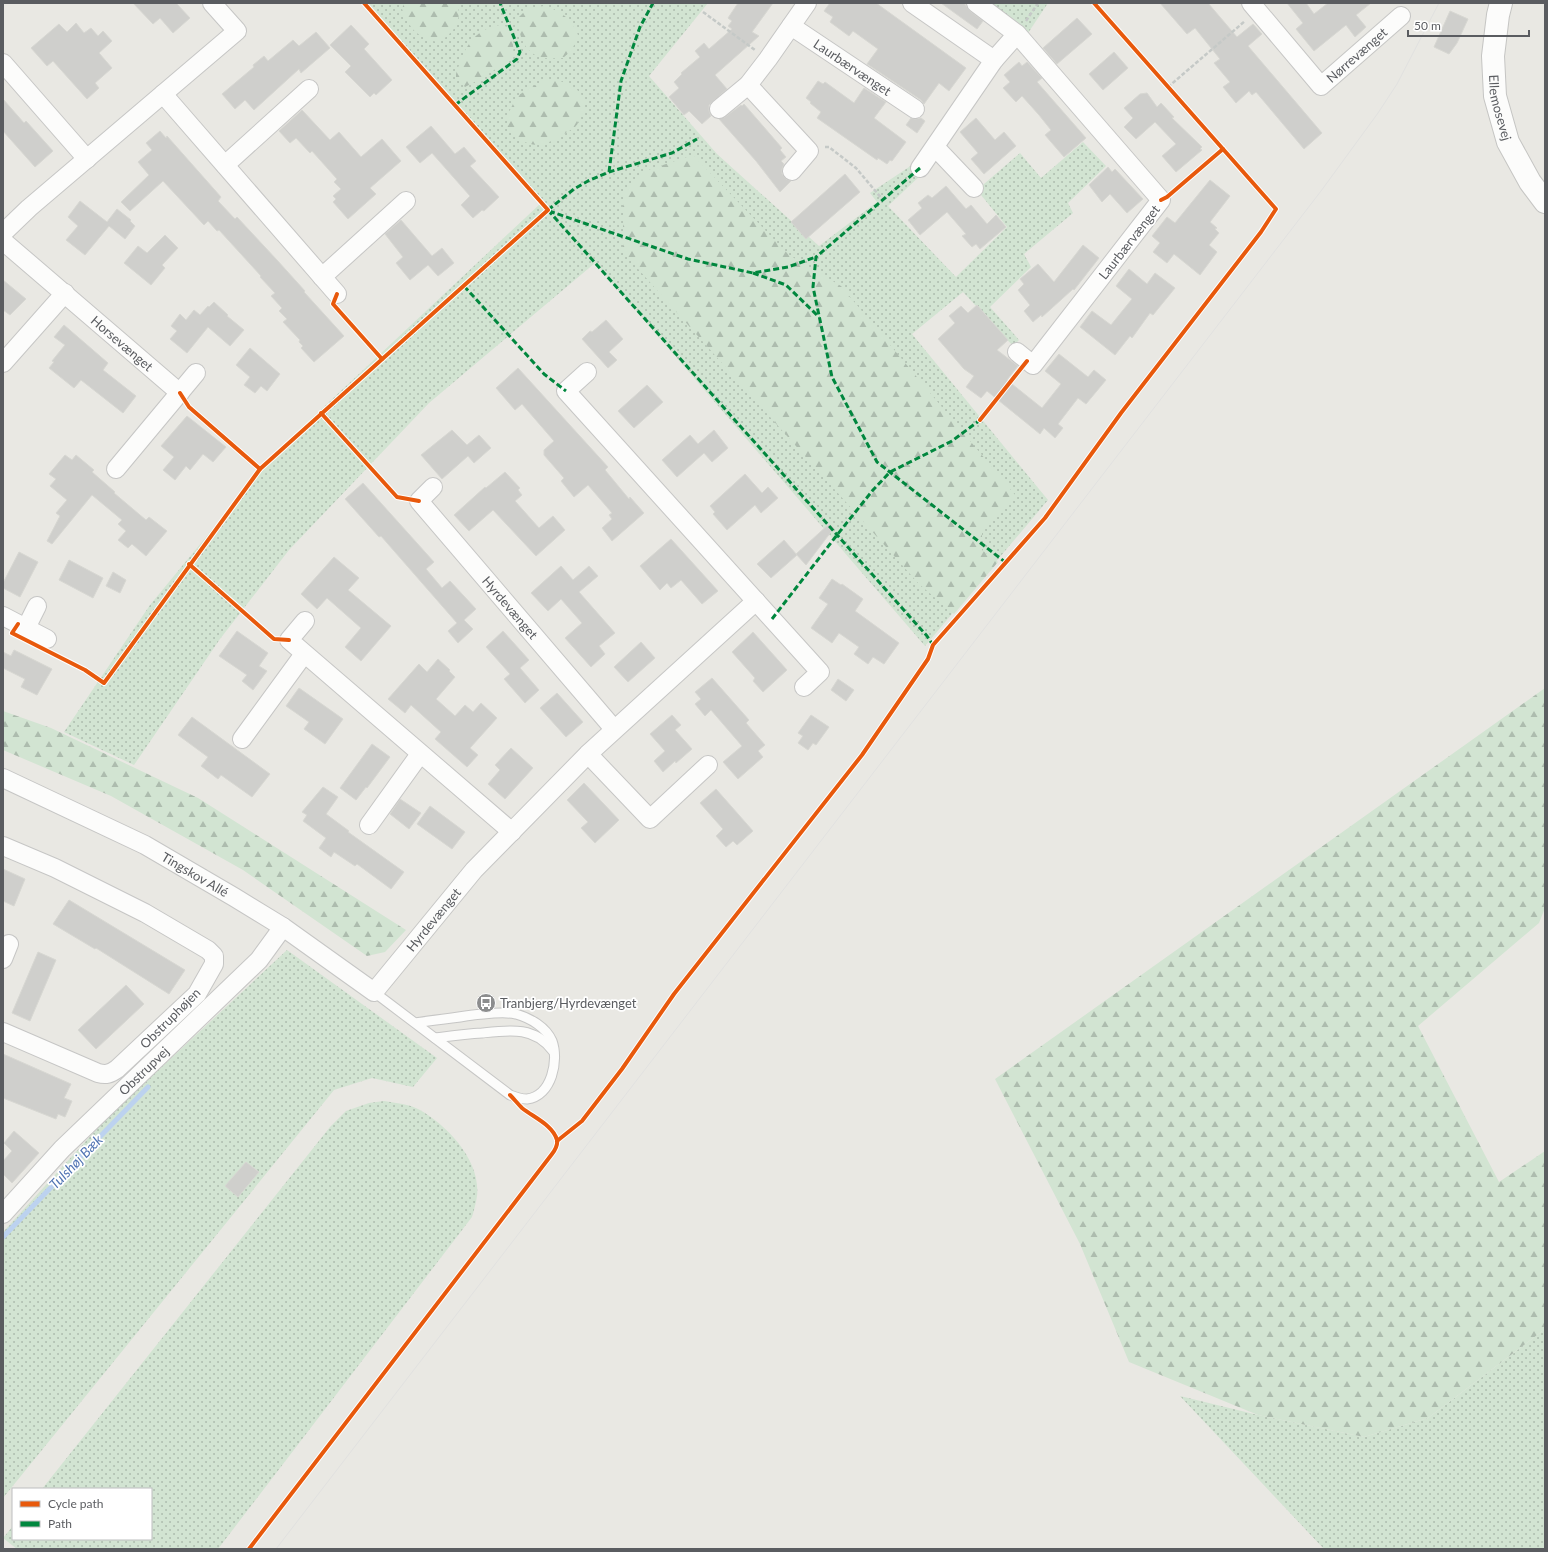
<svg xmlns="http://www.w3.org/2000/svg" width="1548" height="1552" viewBox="0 0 1548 1552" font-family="Lato,sans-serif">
	<defs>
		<pattern id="grass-dots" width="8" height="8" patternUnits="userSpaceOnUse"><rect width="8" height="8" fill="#d2e4d2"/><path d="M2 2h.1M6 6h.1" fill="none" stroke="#adbcae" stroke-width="1.8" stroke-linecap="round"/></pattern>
		<pattern id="forest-firs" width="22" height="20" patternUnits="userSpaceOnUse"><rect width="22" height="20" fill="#d2e4d2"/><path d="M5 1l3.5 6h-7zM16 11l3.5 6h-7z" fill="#adbcae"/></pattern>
	</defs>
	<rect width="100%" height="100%" fill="#e9e8e3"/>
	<g fill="url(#grass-dots)">
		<polygon points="364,3 708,3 649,76 717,154 819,246 877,202 870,193 915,163 923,173 888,206 956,277 1007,227 977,190 1020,153 1041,178 1083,142 1106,166 1068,203 1073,213 1024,254 1031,267 990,307 1019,340 1013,346 963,292 912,334 1048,500 925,646 595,263 429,403 289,550 220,639 134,765 64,732 150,605 277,451 541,203"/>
		<polygon points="989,3 1048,3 1026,36"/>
		<polygon points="287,950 437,1058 413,1087 372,1078 334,1090 3,1498 3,1232 106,1119"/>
		<path d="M384,1101C396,1103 409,1104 420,1110C448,1126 481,1161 477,1196C476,1203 474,1210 472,1217L218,1549H17L3,1538L13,1526V1539H151V1489H42L330,1127L346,1111L369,1103Z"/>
		<polygon points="1545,1329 1545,1549 1324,1549 1180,1396 1258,1415 1364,1437 1428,1418"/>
	</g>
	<g fill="url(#forest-firs)">
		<path d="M404,3H457C463,21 453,34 438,42C417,38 409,28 402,9Z"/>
		<path d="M544,6C561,11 571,18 578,35L572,50L563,58C557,58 550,59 544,58C525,55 517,34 519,17L527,9Z"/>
		<path d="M500,25L508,27C512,37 516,49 511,59L482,78L465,87L456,77V74C464,49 472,30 500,25Z"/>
		<path d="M551,79C570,82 593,94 581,116C580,119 578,124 575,127C572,130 566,132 562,135C555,140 546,144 537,145C525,145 516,136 507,129V116L517,96L539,83Z"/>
		<polygon points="693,155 789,255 841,286 1016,496 982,531 982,550 998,562 954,614 919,584 623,252 623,195 645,171"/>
		<polygon points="1545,688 1545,908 1539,923 1418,1026 1499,1182 1545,1151 1545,1329 1428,1418 1364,1437 1258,1415 1129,1362 1080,1244 995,1079"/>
		<polygon points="3,711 51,728 198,798 406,930 385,952 367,956 243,870 111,796 3,750"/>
	</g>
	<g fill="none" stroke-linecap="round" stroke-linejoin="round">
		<polyline stroke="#bcd2ef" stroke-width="5" points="3,1237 148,1087"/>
	</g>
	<g fill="#cfcfcc" stroke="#d7d7d2">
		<polygon points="133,3 176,3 190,18 173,33 160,18 153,24"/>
		<polygon points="738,3 773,3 752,32 759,36 715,75 727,89 709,105 709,111 711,116 702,124 689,111 684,115 669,97 679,88 674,82 682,74 681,73 700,57 695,51 704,43 709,49 732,29 728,26 732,21 728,18"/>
		<polygon points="830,3 876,3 966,68 949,91 939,83 924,104 921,100 867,64 878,49 853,31 849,36 830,22 833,17 824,11"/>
		<polygon points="941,3 964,3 970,11 983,21 977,29"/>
		<polygon points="1160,3 1208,3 1237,37 1253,24 1262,34 1248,46 1322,133 1304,149 1256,92 1252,95 1249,91 1236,103 1223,87 1230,82 1214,63 1220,59 1195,28 1187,34"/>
		<polygon points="1287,3 1306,3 1314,14 1328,3 1371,3 1356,15 1366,27 1355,37 1346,25 1314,51 1296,29 1303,23"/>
		<polygon points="1450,11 1468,19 1457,43 1449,54 1434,47"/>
		<polygon points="1077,18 1092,34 1057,64 1043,48"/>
		<polygon points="76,23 84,33 91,28 98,36 103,31 112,41 99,53 112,68 95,83 99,88 87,99 53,61 47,66 31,48 59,24 67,32"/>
		<polygon points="351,25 369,44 364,49 392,80 376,95 374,93 370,97 345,72 351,66 330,45"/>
		<polygon points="316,32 330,48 301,73 299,69 254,110 245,100 235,109 222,94 254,67 253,65 264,56 268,61 293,40 299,46"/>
		<polygon points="1114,52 1128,68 1103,90 1089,74"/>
		<polygon points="1019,62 1022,66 1027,62 1042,78 1037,82 1086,138 1064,157 1045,135 1051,130 1039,115 1022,96 1016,102 1003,88 1010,82 1004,75"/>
		<polygon points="818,81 823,84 825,82 854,103 864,88 886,102 874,118 906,142 892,161 890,160 887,164 878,158 877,160 817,118 821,112 810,103 811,102 806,98"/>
		<polygon points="1147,93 1157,107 1161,103 1174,117 1172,118 1202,147 1200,149 1202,150 1176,172 1162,156 1176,144 1155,122 1136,139 1124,127 1133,118 1124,108 1140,94"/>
		<polygon points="3,99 24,123 26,121 53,151 35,167 3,131"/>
		<polygon points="744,104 782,148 780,150 786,157 781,161 784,164 782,169 782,174 786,179 791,181 780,192 756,161 719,119 725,117 741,105 742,106"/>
		<polygon points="302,110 330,140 339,132 361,157 382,139 401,161 370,188 376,194 348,219 333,202 336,199 333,196 341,189 334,182 337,179 312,151 310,153 296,138 290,143 279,131"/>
		<polygon points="911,118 915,119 921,118 925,121 917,133 906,125"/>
		<polygon points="976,118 995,140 1004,132 1016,146 984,174 971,159 978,153 960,132"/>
		<polygon points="431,126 455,154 464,147 476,161 470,166 499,197 484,211 482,210 473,218 461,205 470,196 432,153 420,163 406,147"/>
		<polygon points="160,131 166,138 167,136 221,197 218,201 235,219 237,217 277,260 305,291 304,292 344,336 314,362 301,348 303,346 299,342 300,340 283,322 287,319 279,311 282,308 271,296 275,293 260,277 261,276 219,230 217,231 208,221 204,225 163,181 130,211 121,202 149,175 138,162 152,150 146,143"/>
		<polygon points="1108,167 1112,172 1115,169 1143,199 1127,213 1110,194 1102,202 1089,185"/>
		<polygon points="845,174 860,192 806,239 791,222"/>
		<polygon points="1210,180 1230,196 1210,222 1217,228 1215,229 1219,233 1209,245 1217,252 1200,275 1174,254 1167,263 1153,252 1160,243 1152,236 1167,217 1175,223"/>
		<polygon points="946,186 966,209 971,205 987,224 996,215 1006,227 980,249 976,244 972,247 962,236 966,234 947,212 920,235 908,220 922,208 918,203 928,195 932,198"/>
		<polygon points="80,201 107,222 117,209 131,220 130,221 135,226 125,239 109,226 85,255 66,240 78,226 68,217"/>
		<polygon points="401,220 432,256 442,248 454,263 438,276 428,265 410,280 396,263 403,257 385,234"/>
		<polygon points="165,235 178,248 162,265 165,268 151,285 124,263 138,246 147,253"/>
		<polygon points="1083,245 1099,258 1074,290 1073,289 1042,317 1041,315 1033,322 1024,311 1030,305 1018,290 1024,284 1020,279 1038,264 1054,282"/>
		<polygon points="1129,269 1147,284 1155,273 1175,288 1153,315 1150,313 1132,338 1130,336 1115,355 1080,327 1092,311 1111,325 1132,299 1116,286"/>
		<polygon points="3,280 26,299 10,315 3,310"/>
		<polygon points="214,302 228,315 227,316 244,330 230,346 208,327 187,353 170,339 177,331 171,326 180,314 186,320 194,310 200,315 208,306 209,307"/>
		<polygon points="977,305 1008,340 997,350 1018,366 1007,380 1042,408 1061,384 1045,371 1059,354 1088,377 1094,370 1106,380 1086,404 1078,398 1058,424 1063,428 1055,438 1044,428 1040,434 987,391 981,398 966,387 974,376 964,369 938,339 955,323 949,316 961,306 968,313"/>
		<polygon points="606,320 623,339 609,352 617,360 608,368 582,339 590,331 592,332"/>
		<polygon points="64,325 108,363 103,370 136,396 123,413 81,380 74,388 49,368 54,362 52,361 65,345 54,337"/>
		<polygon points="250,348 280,374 267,391 261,386 255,393 244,385 250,377 236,365"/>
		<polygon points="518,368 608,467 605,470 629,499 630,497 644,513 612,541 602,528 612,519 609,515 612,513 588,485 574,497 561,481 564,478 544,455 544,450 554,441 522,404 515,410 496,388"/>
		<polygon points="647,385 663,402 634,428 618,411"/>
		<polygon points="187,416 226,447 213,462 203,454 190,470 186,466 175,480 163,470 174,457 161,446"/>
		<polygon points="452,430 467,445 479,435 491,448 474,463 468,456 442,479 421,455"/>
		<polygon points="714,430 728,448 712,462 704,453 677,477 662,460 690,435 698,444"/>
		<polygon points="65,455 72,460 76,455 94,470 92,472 115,492 114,493 146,520 149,517 167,531 146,556 132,544 128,548 118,540 126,531 118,524 122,520 92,495 52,544 47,541 60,516 56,513 67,500 50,486 56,479 49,474"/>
		<polygon points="505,472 520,488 518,490 522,495 515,501 539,528 553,516 565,530 536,556 493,510 469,531 454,515 485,487 486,488"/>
		<polygon points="745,474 762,493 768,487 778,498 761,513 755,505 727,530 713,514 715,512 710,506"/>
		<polygon points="363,483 434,562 426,569 442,588 450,581 476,609 464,620 473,629 458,643 448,631 457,623 381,536 379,537 345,499"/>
		<polygon points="829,524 834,528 806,565 796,554"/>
		<polygon points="671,539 718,591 702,604 681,580 671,588 667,583 660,590 640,566"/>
		<polygon points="784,540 797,555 771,578 757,564"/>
		<polygon points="19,552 38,562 20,597 3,588 3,583"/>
		<polygon points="334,557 359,578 348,590 391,626 361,661 345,647 361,628 327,598 317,609 301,594"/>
		<polygon points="69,560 103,578 93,598 59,580"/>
		<polygon points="561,566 573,580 589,566 598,576 579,592 615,633 599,646 605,654 591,667 565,638 582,623 561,599 548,611 531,593"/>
		<polygon points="113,572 126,580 120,593 106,586"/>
		<polygon points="832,579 841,585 842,584 863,599 855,611 899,643 884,664 873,657 868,664 854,654 859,647 839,633 832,643 811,628 828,604 819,598"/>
		<polygon points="237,631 268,653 259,666 267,671 253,690 242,681 247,675 219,656"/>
		<polygon points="503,631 529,660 520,668 539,690 525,703 504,679 510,674 486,647"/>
		<polygon points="753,632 787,670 763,692 753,681 755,678 732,652"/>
		<polygon points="641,642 655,658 628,682 614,667"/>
		<polygon points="14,650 52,669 37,695 21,687 25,679 3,668 3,652 11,656"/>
		<polygon points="438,659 450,670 449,671 455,677 436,699 455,716 465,705 473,712 481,703 497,718 470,748 478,755 467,767 435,739 441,732 411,705 405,713 388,699 419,664 427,672"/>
		<polygon points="712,678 749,720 746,723 765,745 758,751 763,757 738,779 723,762 742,746 711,710 705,716 695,704 701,699 695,692"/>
		<polygon points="838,679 854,690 846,701 831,690"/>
		<polygon points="299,688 343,719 325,744 304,729 309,722 286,706"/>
		<polygon points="557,693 583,722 566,737 540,708"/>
		<polygon points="672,715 681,725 675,730 692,749 676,763 675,761 663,772 654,761 665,751 650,734"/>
		<polygon points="811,715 829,727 816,745 813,743 808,750 798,743 803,736 798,733"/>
		<polygon points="192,717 270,774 252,797 221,775 218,779 201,766 208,757 178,735"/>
		<polygon points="372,744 390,757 367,788 366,787 356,800 340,788"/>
		<polygon points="511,748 533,768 505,799 488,784 500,770 495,765"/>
		<polygon points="584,783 619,820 595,843 581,828 588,822 567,800"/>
		<polygon points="323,787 338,797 326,814 349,831 348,832 404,872 391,889 357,864 355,866 334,852 331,857 319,848 326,838 303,821 307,815 302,812"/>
		<polygon points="716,789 753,831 737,845 733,841 726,847 716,836 723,829 700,803"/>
		<polygon points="400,799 421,813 409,829 390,814"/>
		<polygon points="430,806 465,832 452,849 417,824"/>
		<polygon points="3,869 25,879 14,906 3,901"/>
		<polygon points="69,900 185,970 169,994 96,948 95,949 53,924"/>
		<polygon points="38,952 56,960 30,1021 12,1013"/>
		<polygon points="126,985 144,1004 96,1049 78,1030"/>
		<polygon points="3,1054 71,1084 64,1098 72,1101 65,1117 58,1114 56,1119 3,1098"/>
		<polygon points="14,1131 39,1153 12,1183 3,1174 3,1161 12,1151 4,1143"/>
		<polygon points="246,1162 259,1172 238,1197 225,1186"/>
	</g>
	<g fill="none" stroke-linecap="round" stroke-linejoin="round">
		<g stroke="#c6c6c5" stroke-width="11">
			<g id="lane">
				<path d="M374,992L510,1095C515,1097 521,1099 527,1099C552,1096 559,1060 552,1041C546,1027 530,1018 516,1014C502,1011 487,1014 473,1015C454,1018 435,1020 415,1023"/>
				<path d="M435,1038C451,1036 466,1034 482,1033C509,1030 535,1026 553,1051"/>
			</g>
		</g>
		<g stroke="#c6c6c5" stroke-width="20">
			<g id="street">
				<polyline points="912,3 994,60"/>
				<polyline points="976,3 1017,34"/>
				<path id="s1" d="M1251,3L1321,86L1401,16"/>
				<path id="s2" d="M791,26L915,109"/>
				<polyline points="3,63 87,159"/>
				<polyline points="748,85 809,151 792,171"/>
				<polyline points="163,94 337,294"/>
				<polyline points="719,109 748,85 768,59 807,3"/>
				<polyline points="935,147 974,188"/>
				<polyline points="225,165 309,89"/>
				<polyline points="920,168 994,60 1017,34 1161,200 1033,365 1017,352"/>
				<polyline points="3,233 29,208 237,31 212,3"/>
				<path id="s3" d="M3,241L180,393"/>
				<polyline points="322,277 406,201"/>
				<polyline points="3,363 65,293"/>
				<polyline points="587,372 566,391 820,672 804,687"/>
				<polyline points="116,469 196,373"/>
				<path id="s4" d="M433,487L419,501L614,729"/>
				<polyline points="3,616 47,639"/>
				<polyline points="305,621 289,640 512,832"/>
				<polyline points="26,628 37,606"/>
				<polyline points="242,739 304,654"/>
				<polyline points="588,754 650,819 708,765"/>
				<path id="s5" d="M3,778L145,845L234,897L283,927L374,992L474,870L588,754L756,601"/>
				<polyline points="369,825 420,754"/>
				<path d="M3,846L55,868L145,913L208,950L214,956V964L197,994L117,1069C110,1074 106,1075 98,1073L3,1032"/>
				<polyline points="3,959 9,944"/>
				<path id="s6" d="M3,1214L62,1149L259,960L283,927"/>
			</g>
		</g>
		<g stroke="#c5c5c3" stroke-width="24">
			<g id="secondary">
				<path id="s7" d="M1501,3L1498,15L1493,56L1495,96L1508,142L1530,182L1545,202"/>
			</g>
		</g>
		<g stroke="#c5c9c7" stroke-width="2.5" stroke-dasharray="4 2" stroke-linecap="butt">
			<polyline points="703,12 755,50"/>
			<polyline points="1026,21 1038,3"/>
			<polyline points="1168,87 1245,21"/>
			<polyline points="825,147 829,147 856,168 883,200"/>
		</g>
		<use href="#lane" stroke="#fcfcfb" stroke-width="9"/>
		<use href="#street" stroke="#fcfcfb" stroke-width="18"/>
		<use href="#secondary" stroke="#fcfcfb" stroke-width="22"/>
		<polyline stroke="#e1e1e0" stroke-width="1" points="276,1549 1321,191 1378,113 1397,84 1439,3"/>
		<g stroke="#00873e" stroke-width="3" stroke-dasharray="6 3" stroke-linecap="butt">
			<polyline points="455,105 517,59 520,52 500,3"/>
			<polyline points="920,168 816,257 813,287 832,377 877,462 1005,562"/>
			<polyline points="609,172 621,81 640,27 653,3"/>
			<polyline points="548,210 927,636 933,645"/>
			<polyline points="548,210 574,189 588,181 609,172 672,153 697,139"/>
			<polyline points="549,211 688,259 753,273 788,267 816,257"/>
			<polyline points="753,273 786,285 819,317"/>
			<polyline points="464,286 544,374 566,391"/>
			<polyline points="772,619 837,535 873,490 890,472 952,441 980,420"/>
		</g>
		<g stroke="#fff" stroke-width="6">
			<g id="cycleway">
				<polyline points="1161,200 1167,197 1223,149"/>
				<polyline points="337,294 333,304 382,359"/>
				<polyline points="180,393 189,407 260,469"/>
				<polyline points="321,413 397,497 419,501"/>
				<polyline points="980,420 1027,361"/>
				<polyline points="189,564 274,639 289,640"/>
				<polyline points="18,624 12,633 85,670 104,683 260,469 548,210 364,3"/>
				<polyline points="557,1141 582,1121 622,1069 674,994 862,755 928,659 933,645 1045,518 1121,413 1261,232 1276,209 1094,3"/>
				<path d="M249,1549L552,1154C555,1150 558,1145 557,1140C553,1125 533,1117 522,1108C518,1104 514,1099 510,1095"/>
			</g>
		</g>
		<use href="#cycleway" stroke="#e8590c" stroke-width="4"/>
	</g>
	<defs>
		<g id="bus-disc" transform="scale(1)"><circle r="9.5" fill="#8c8d8e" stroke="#fff"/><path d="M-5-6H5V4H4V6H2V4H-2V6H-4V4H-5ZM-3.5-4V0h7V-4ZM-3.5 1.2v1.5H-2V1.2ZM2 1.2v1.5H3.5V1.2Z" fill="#fff"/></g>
	</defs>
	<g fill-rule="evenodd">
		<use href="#bus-disc" x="486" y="1003"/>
	</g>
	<g text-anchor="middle" stroke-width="3.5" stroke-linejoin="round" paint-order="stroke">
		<g font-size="13" fill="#5a5c60" stroke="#fff">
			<text dy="5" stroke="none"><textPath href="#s1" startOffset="156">Nørrevænget</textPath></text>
			<text dy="5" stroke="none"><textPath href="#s2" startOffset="74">Laurbærvænget</textPath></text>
			<text dy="5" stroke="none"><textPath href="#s7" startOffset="106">Ellemosevej</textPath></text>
			<text transform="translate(1129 242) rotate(-52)" y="5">Laurbærvænget</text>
			<text dy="5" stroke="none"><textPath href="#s3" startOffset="157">Horsevænget</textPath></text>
			<text dy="5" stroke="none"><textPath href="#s4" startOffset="160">Hyrdevænget</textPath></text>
			<text dy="5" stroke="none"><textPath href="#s5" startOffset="215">Tingskov Allé</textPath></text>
			<text dy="5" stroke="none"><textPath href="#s5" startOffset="523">Hyrdevænget</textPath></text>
			<text transform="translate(170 1018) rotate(-45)" y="5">Obstruphøjen</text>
			<text dy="5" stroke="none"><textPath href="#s6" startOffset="201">Obstrupvej</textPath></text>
		</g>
		<g font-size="13" fill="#5a5c60" stroke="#fff" text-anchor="start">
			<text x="500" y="1008">Tranbjerg/Hyrdevænget</text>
		</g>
		<g font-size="14" font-style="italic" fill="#4f73b3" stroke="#fff">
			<text transform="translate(76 1162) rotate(-46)" y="5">Tulshøj Bæk</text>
		</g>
	</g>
	<rect width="1548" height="1552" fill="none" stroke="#5a5c60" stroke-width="8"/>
	<rect x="12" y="1488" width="140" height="52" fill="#ffffff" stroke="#bdbebf"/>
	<rect x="20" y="1501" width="20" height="6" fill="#e8590c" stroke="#bdbebf"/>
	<text x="48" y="1508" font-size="12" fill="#5a5c60">Cycle path</text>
	<rect x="20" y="1521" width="20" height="6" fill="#00873e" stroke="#bdbebf"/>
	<text x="48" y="1528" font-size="12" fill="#5a5c60">Path</text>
	<path d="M1408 30v6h121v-6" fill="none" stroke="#5a5c60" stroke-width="2"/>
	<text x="1414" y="30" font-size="12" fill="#5a5c60" stroke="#ffffff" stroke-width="3" paint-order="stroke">50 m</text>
</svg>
